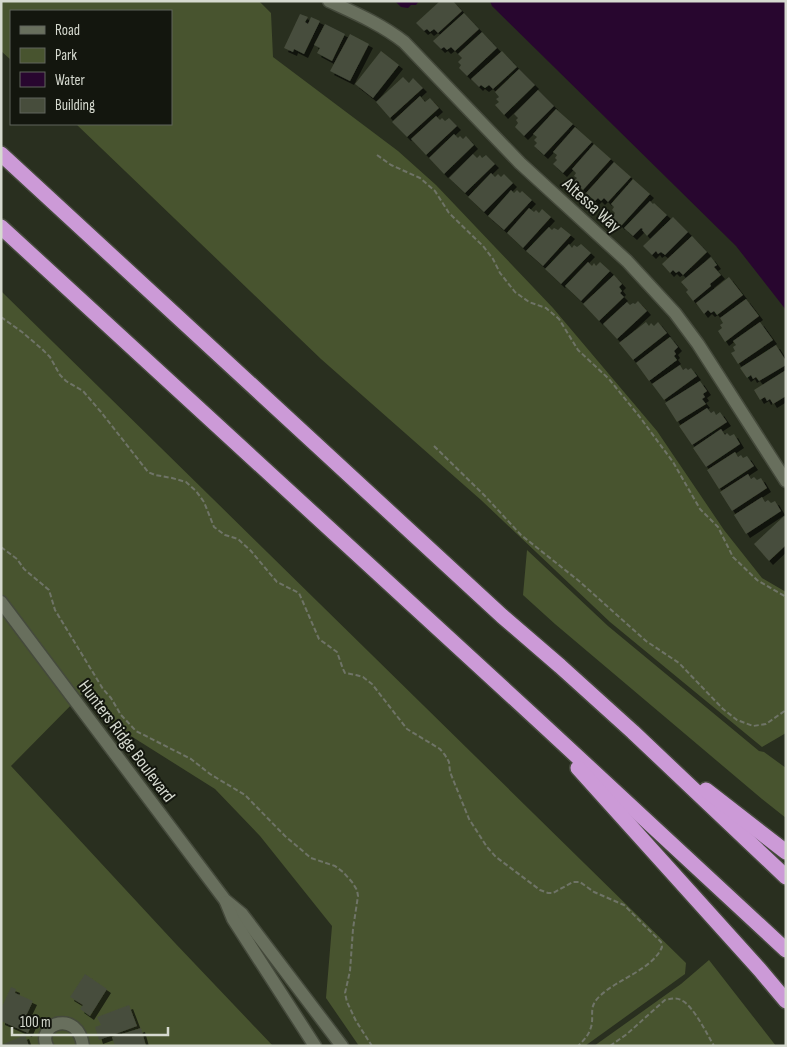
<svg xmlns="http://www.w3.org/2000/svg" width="787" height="1047" viewBox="0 0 787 1047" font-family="'Sofia Sans Condensed',sans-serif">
	<defs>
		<filter id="shadow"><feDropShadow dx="4" dy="4" stdDeviation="0" flood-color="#0009"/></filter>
	</defs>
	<rect width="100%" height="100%" fill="#292f1f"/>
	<g fill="#48542f">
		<polygon points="1,1 259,1 271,13 273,57 398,151 436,185 553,308 657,431 724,530 762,578 786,592 786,733 762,747 610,622 481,500 321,359 76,124 171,124 171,11 11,11 11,60 1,51"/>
		<polygon points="1,291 686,963 685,974 585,1046 359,1046 326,998 332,926 260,836 215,789 115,726 85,691 11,766 175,943 273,1046 1,1046"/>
		<polygon points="527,550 608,626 759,751 764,752 786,768 786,818 762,799 555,624 523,595"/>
		<polygon points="709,960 776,1046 594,1046 681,984"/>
	</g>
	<g fill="#28062f">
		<polygon points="395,1 419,1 416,5 411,5 408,8 401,7"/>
		<polygon points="490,1 786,1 786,310 736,246 492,6"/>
	</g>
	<g fill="#474d3c" filter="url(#shadow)">
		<polygon points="440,1 453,1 462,11 438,33 434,29 430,32 427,29 424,31 416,23"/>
		<polygon points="464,13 479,29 455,51 451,47 447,50 444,47 441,49 433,41"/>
		<polygon points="300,14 308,17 305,22 308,24 311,17 320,21 304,54 294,49 293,52 284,48"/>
		<polygon points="325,24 345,34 332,61 317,53 320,48 314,45"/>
		<polygon points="482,32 497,48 467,76 459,68 461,65 458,62 462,58 458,54"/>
		<polygon points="350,34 369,44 350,81 330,71"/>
		<polygon points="381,51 399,65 373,98 355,84"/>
		<polygon points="502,51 517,67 493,89 489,85 485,88 481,85 479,87 471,79"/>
		<polygon points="519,69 535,85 504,115 495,105 499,102 496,99 499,97 495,92"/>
		<polygon points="403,77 409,83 413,78 423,88 390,118 376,102"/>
		<polygon points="538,90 554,106 524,136 515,127 518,123 516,120 518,118 514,114"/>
		<polygon points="420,96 425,102 430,98 439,108 407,137 392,122"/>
		<polygon points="556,109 573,124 544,155 534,146 537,143 534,140 537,137 533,134"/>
		<polygon points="436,116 440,120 442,118 445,121 449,118 457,126 426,155 411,139"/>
		<polygon points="575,127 592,142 563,173 553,164 557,160 555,158 557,155 553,152"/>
		<polygon points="454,134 458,138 460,136 463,139 466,136 474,145 444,174 429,158"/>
		<polygon points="594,144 611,159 583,190 574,181 577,178 574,176 576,173 572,169"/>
		<polygon points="473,154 477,158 480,155 482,158 486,155 495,164 465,193 449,178"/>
		<polygon points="614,162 631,177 608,202 604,198 601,201 598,198 595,201 586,193"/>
		<polygon points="491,173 495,177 498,174 501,177 504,174 513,183 484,212 468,197"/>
		<polygon points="633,179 650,194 621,226 612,217 615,213 612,210 614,207 611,204"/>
		<polygon points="511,190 514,193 517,190 520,193 522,191 532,200 504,230 488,216"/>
		<polygon points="650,201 653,204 654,203 667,215 647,236 642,230 643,229 641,228 633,236 624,228"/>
		<polygon points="529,208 534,212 536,210 539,213 542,209 551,217 523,248 507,233"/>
		<polygon points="673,217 688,232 665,255 661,252 658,254 656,251 652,255 643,246"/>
		<polygon points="549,227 552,230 554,228 558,230 561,227 571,235 543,266 526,251"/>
		<polygon points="692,236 707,252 683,275 679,271 676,273 673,270 670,273 662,264"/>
		<polygon points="569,244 572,248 574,245 577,247 581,244 591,253 561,284 545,269"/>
		<polygon points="711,257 717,265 714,267 721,275 710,284 711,286 693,301 686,292 688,290 681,282"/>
		<polygon points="588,262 592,266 594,263 596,266 600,262 610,271 581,301 565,286"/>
		<polygon points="614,275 622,284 619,287 622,291 620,293 624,297 599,321 583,304"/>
		<polygon points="729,277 743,295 717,315 714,311 711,313 708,310 704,314 696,303"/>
		<polygon points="746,299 759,316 725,342 718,331 722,328 720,325 723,323 720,318"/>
		<polygon points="638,301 647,311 617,339 603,324 627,302 630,305 633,303 635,304"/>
		<polygon points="646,322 649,326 651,323 654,326 658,322 667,333 633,360 619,343"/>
		<polygon points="760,322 773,340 738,364 731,353 735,351 733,347 736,345 733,341"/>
		<polygon points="670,337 678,347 674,351 676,354 674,356 677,360 649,381 636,363"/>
		<polygon points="776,345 786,361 786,365 759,381 756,377 753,379 751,375 747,378 740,368"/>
		<polygon points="680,365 683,370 686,368 688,370 691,368 697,376 664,400 652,384"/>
		<polygon points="786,370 786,396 773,404 770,399 767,401 765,397 760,400 754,390"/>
		<polygon points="700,381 707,391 703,394 705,397 702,399 706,404 677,422 665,403"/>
		<polygon points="707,408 711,413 714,411 716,415 720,412 727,422 692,445 679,426"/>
		<polygon points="721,429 725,435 727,433 730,436 734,434 740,444 706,467 693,448"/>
		<polygon points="735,452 738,457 741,455 743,458 747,456 754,466 719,489 707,470"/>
		<polygon points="748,474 751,479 754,477 757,480 761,478 767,488 732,511 720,492"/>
		<polygon points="762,497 765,502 768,500 771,503 775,501 781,511 746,534 734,515"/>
		<polygon points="784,516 786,517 786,545 769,561 754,544"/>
		<polygon points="85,974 107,989 90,1016 80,1009 83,1005 70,997"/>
		<polygon points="11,987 16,989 15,993 33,1001 25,1018 33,1022 28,1033 1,1021 1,1009"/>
		<polygon points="129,1005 137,1026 99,1040 95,1027 101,1025 97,1017"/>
		<polygon points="141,1028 146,1046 115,1046 112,1037"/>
		<polygon points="25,1035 29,1046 1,1046 1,1045"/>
	</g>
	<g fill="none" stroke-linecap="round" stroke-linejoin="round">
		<g stroke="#454a3c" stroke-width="15">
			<g id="minor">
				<path d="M329,1C355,13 381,24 404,42L520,163L627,261L675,313L698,344L786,481"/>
				<polyline points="1,602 225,900 242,914 342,1046"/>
				<polyline points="226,902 233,919 315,1046"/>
				<path d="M47,1046C36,1023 78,1009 83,1046"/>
			</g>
		</g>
		<g stroke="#454a3c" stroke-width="18">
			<g id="highway">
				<polyline points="1,154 502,616 560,666 633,732 786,877"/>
				<polyline points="1,227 541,723 786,950"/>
				<polyline points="578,768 760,970 786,1001"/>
				<polyline points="706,790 786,852"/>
			</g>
		</g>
		<g stroke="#6f7467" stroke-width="2" stroke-dasharray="5 2.5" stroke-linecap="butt">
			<polyline points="377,155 391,165 420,178 435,191 449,213 483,246 493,259 500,273 515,292 529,302 546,308 559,319 578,350 609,379 639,416 673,462 700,509 718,527 733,557 757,580 786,597"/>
			<path d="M1,317L22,332L42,349L50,357L60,375L66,381L83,391L101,412L148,472L155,475L172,478L186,482L196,491L204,502L214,527L225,535L238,539L251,551L277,582L299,593L319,639L337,652L343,669L345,673L356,675L363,677L372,684L407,729L440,749L445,755L449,762L450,772L469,819L487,847L496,857L540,890L548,893H553L573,882H580L594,892L624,905L661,942L662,947C653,969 618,979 601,995C586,1008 596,1016 590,1030C588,1036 583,1041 578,1046"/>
			<polyline points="434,446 485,496 521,535 579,581 646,641 679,663 723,709 737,720 753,726 766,724 786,710"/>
			<polyline points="1,547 17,559 24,569 49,590 55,610 103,689 111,698 121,715 136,731 191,759 210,774 245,795 285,836 311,858 335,866 343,872 352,882 357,890 358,896 353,929 350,971 345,993 347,1002 356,1021 372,1046"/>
			<path d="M610,1046L627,1034L665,1000C671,999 676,997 681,1000C693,1005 707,1034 714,1046"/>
		</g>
		<use href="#minor" stroke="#686f5d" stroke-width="12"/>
		<use href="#highway" stroke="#cc9ad7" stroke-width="15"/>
	</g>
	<g text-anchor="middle" stroke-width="4" stroke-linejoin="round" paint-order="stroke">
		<g font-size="18" fill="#d6dad0" stroke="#13160e">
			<text transform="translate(592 205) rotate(42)" y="6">Altessa Way</text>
			<text transform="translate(127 741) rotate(53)" y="6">Hunters Ridge Boulevard</text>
		</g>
	</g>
	<rect width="787" height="1047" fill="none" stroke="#d6dad0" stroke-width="5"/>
	<rect x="10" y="10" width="162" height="115" fill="#13160e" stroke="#61645c"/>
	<rect x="20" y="26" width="25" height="8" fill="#686f5d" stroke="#61645c"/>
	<text x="55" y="35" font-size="15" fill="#d6dad0">Road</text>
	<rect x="20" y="48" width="25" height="15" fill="#48542f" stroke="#61645c"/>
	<text x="55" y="60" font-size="15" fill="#d6dad0">Park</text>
	<rect x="20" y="72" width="25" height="15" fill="#28062f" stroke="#61645c"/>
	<text x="55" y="85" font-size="15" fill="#d6dad0">Water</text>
	<rect x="20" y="98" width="25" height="15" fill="#474d3c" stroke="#61645c"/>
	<text x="55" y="110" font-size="15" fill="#d6dad0">Building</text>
	<path d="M12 1027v8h156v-8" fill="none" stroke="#d6dad0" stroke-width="2.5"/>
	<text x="20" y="1027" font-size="15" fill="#d6dad0" stroke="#13160e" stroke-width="4" paint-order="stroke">100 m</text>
</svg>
